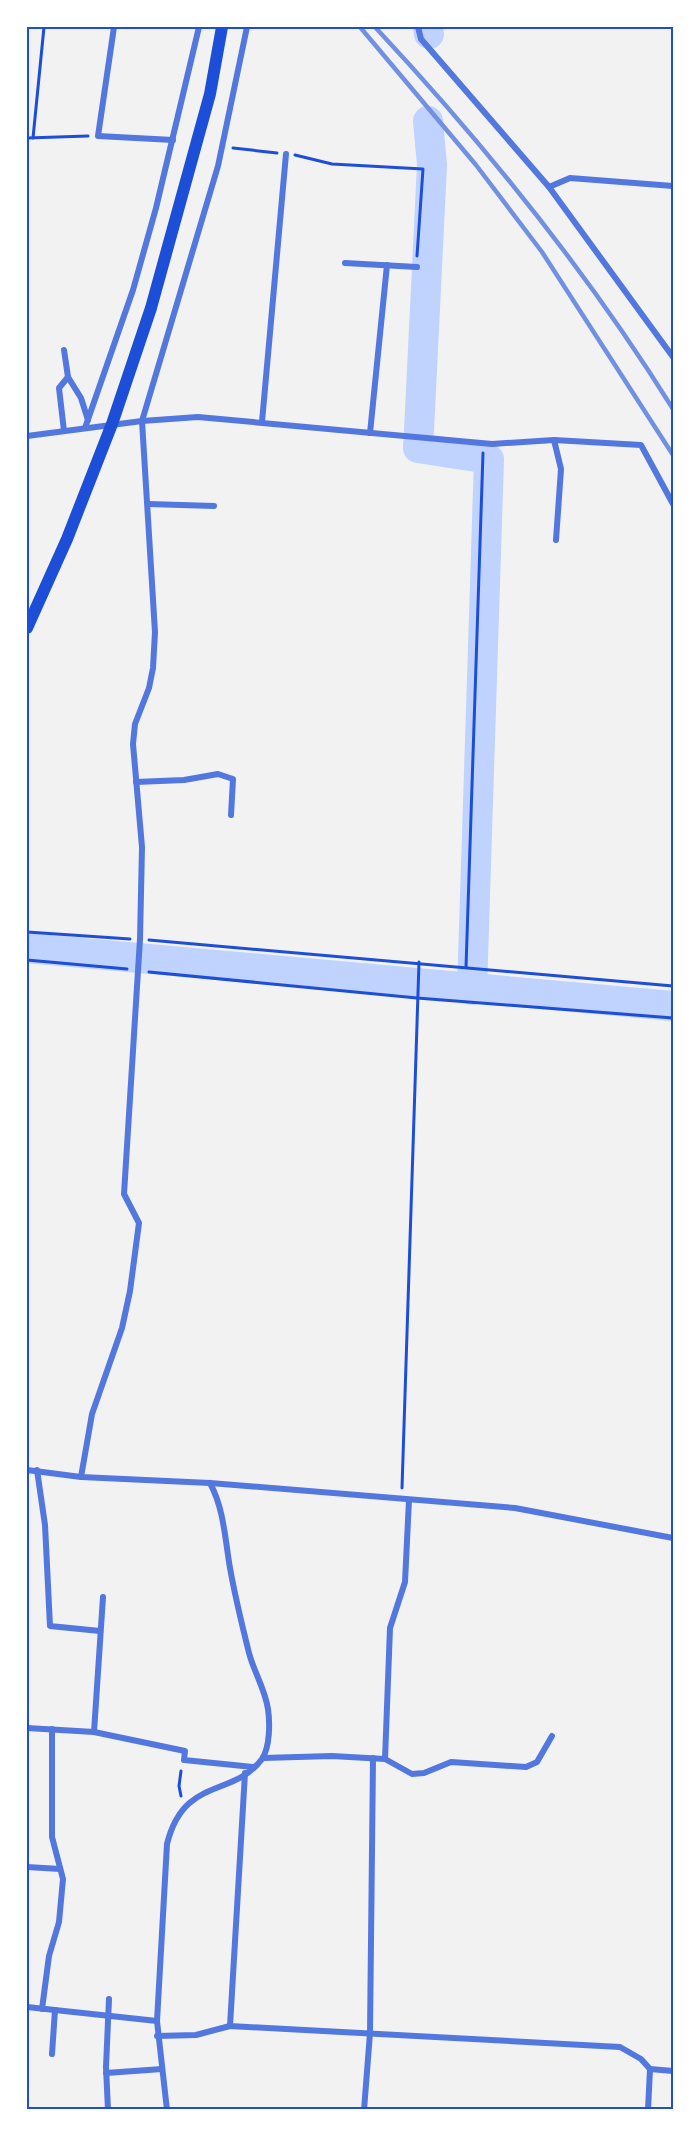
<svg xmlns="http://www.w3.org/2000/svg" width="700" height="2137" viewBox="0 0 700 2137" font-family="Lato,sans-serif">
	<rect width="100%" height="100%" fill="#f2f2f2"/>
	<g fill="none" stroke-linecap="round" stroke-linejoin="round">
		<g stroke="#bfd3fe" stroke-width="30">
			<polyline points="428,27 429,34"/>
			<polyline points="419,431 432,165 428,121"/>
			<polyline points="418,444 418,448 489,459 472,990"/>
			<polyline points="27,948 673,1006"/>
		</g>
		<g stroke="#1d4ed8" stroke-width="3">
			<polyline points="27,138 88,136"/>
			<polyline points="33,138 44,27"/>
			<polyline points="233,148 277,153"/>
			<polyline points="295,155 332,164 423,169 417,256"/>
			<polyline points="27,932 130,939"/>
			<polyline points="149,940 673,986"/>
			<polyline points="27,960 127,969"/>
			<polyline points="466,967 483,453"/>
			<polyline points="149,972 417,998 673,1018"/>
			<polyline points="402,1488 419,962"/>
			<polyline points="181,1796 179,1786 181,1771"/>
		</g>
		<g stroke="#5277de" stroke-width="6">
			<polyline points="114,27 98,136 173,140"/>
			<polyline points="418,27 421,39 549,187 570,178 673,186"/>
			<polyline points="549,187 673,357"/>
			<polyline points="345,263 417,267"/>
			<polyline points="64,350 68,377 59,388 64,431"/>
			<polyline points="68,377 81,398 88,420"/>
			<polyline points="262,422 286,154"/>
			<polyline points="85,428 133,290 156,208 199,27"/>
			<polyline points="370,433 387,265"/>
			<polyline points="27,436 142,421 198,417 492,444 554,440 641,445 673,504"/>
			<polyline points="554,440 561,469 556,540"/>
			<polyline points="148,504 214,506"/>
			<polyline points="136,782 184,780 218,774 233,779 231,815"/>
			<polyline points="27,1470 81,1477 210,1483 515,1508 673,1538"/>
			<polyline points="37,1470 45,1525 50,1626 100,1631"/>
			<polyline points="81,1477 92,1414 122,1328 130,1291 139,1223 124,1194 140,939 142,847 133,744 135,724 149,688 153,668 155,632 142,421 218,166 247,27"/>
			<polyline points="27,1728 94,1732 185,1751 184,1760 253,1767"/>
			<polyline points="94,1732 103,1597"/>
			<polyline points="263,1758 332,1756 385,1759 412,1774 424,1773 451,1762 526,1767 537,1762 552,1736"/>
			<polyline points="385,1759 390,1628 405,1582 409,1500"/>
			<polyline points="27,1867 60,1869"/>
			<polyline points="27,2007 157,2021"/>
			<polyline points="42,2009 49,1956 59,1922 63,1879 52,1837 52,1729"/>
			<polyline points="230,2026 245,1773"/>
			<polyline points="157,2036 196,2035 230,2026 620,2047 641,2059 650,2069 648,2110"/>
			<polyline points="52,2054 55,2010"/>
			<polyline points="650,2069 673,2071"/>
			<polyline points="106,2073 162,2069"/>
			<polyline points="108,2110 106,2067 109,1999"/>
			<path d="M167,2110L157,2021L167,1844C184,1776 233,1798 262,1759C270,1747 270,1723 268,1709C265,1689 254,1672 249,1653C242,1625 235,1596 230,1568C225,1539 224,1509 210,1483"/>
			<polyline points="364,2110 370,2033 373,1758"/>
		</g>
		<polyline stroke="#1d4ed8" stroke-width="12" points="27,628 67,539 112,424 151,308 210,94 222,27"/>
		<g stroke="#7290e2" stroke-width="4.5">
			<polyline points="360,27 476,165 542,252 673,455"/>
			<path d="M375,27C486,146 587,271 673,409"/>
		</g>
	</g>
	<rect width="700" height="2137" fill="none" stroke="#ffffff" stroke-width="57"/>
	<rect x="28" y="28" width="644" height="2080" fill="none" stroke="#1d4ed8" stroke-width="2"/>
</svg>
